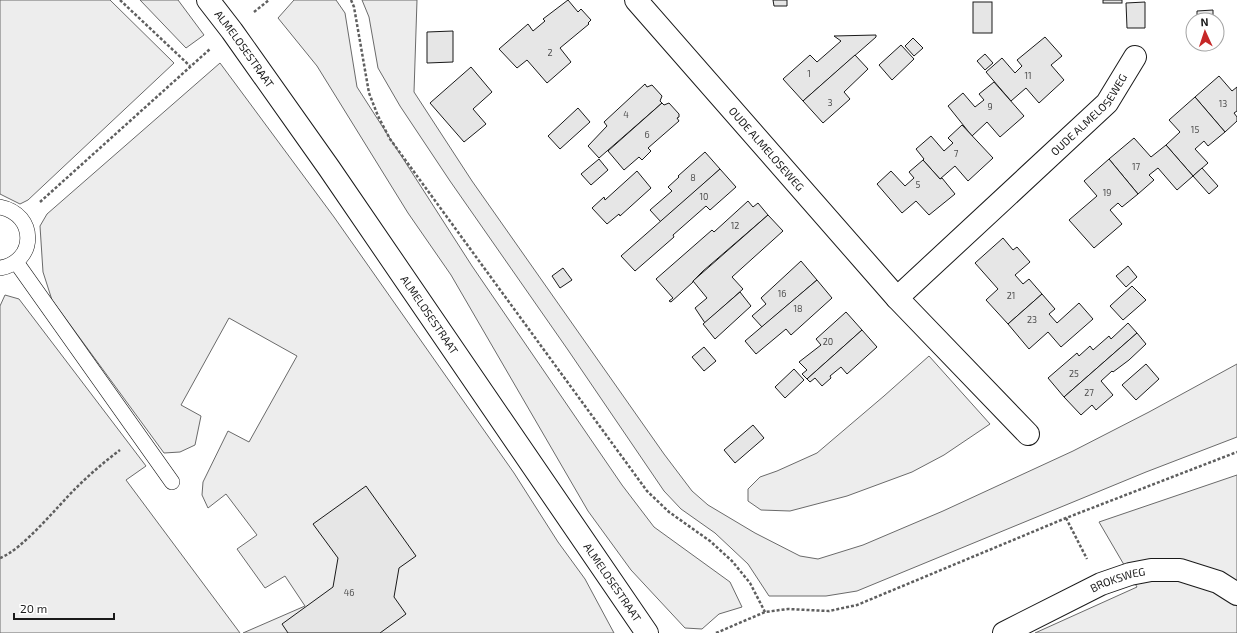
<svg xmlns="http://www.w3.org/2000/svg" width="1237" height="633" viewBox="0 0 1237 633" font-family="'Exo 2',sans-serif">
	<rect width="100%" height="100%" fill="#fff"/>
	<g fill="#ededed" stroke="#6a6a6a">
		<polygon points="0,0 110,0 174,63 28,200 20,204 0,194"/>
		<polygon points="140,0 178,0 204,35 186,48"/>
		<polygon points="294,0 336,0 345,13 357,87 472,266 622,485 654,527 730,582 742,607 719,614 702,629 685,628 631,570 588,511 451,275 408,213 317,66 278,18"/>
		<polygon points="362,0 417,0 414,92 472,181 664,454 692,491 708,505 755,533 800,556 818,559 863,545 943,511 1073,451 1149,412 1237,364 1237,437 1146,472 857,591 826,596 769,596 748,564 715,533 681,509 664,491 568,350 450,181 400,106 378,68 369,17"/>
		<polygon points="220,63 334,217 514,473 558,542 585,579 614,633 243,633 305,606 285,576 265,588 237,549 257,535 226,494 208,508 202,495 203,482 228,431 249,442 297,356 229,318 181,405 201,416 195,445 180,452 164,453 52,300 43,272 40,226 47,214"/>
		<polygon points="5,295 19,299 146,466 126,480 240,633 0,633 0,306"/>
		<polygon points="929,356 990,424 944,455 912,472 847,496 790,511 761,510 748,501 748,489 760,477 777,471 817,453 884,396"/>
		<polygon points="1237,475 1237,633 1035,633 1137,587 1099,522"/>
	</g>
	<g fill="#e6e6e6" stroke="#1a1a1a">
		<polygon points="568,0 578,12 581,9 591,20 588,23 589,24 560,48 571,62 547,83 527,60 517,68 499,49 528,24 533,31 545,21 543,19"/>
		<polygon points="773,0 787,0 787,6 774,6"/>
		<rect x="1103" y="0" width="19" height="3"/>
		<rect x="973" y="2" width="19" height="31"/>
		<polygon points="1145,2 1145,28 1127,28 1126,3"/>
		<polygon points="1213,10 1213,20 1197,20 1197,11"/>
		<polygon points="453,31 453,62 427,63 427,32"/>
		<polygon points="876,35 876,37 803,101 783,79 810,55 817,62 841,41 834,36"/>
		<polygon points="1045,37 1062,56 1051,65 1064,80 1039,103 1026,88 1011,101 986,72 1002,58 1015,73 1022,66 1017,60"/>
		<polygon points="913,38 923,48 914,56 905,46"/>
		<polygon points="901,45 914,59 892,80 879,65"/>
		<polygon points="985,54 993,63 985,70 977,61"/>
		<polygon points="855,55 868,69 844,92 850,99 823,123 803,101"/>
		<polygon points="471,67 492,92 473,109 486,124 464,142 430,103"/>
		<polygon points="1219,76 1232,91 1237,87 1237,111 1234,113 1237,117 1237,121 1225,132 1195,97"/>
		<polygon points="994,82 1024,116 1000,137 987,122 972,136 948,106 963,93 975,107 984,100 979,94"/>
		<polygon points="645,84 647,87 652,85 662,96 660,101 662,103 599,158 588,146 607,126 604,122"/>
		<polygon points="1195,97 1225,132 1208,146 1204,141 1195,149 1208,163 1193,176 1166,145 1180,132 1169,120"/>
		<polygon points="662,103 664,105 669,103 679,114 679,117 677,118 679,121 648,148 651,151 642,160 639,157 624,170 608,151"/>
		<polygon points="578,108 590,122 560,149 548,136"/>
		<polygon points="962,125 993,158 968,181 955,166 940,179 923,160 924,159 916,149 931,136 944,151 953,143 948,138"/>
		<polygon points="1134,138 1151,157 1166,145 1193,176 1177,190 1158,168 1149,175 1154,180 1138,194 1109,159"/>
		<polygon points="705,152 720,169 661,222 650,210 672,191 668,187 679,177 678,176"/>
		<polygon points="599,159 608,170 591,185 581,174"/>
		<polygon points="1109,159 1138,194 1122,207 1118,203 1110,210 1122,224 1094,248 1069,220 1097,196 1084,181"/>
		<polygon points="923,160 940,179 942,178 955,194 929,215 916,201 902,213 877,184 891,171 905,186 914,178 909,172"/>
		<polygon points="1202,168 1218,186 1209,194 1193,176"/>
		<polygon points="720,169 736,187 710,210 706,206 673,235 674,237 635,271 621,256"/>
		<polygon points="637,171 651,188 620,216 619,214 607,224 592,208 604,197 605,200"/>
		<polygon points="748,201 753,207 758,203 768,215 703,271 693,281 693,282 671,302 669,301 673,298 656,279 712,230 714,232"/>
		<polygon points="768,215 783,231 732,277 743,289 705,323 695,308 707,298 693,281"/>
		<polygon points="1003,238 1013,250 1017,247 1030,262 1015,275 1023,284 1029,279 1042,294 1008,324 986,300 998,289 975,263"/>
		<polygon points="801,261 817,280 762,327 752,316 766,304 761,298"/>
		<polygon points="1128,266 1137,277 1126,287 1116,276"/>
		<polygon points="563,268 572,280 560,288 552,276"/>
		<polygon points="817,280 832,298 791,335 786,329 756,354 745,341"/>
		<polygon points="1132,286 1146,300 1123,320 1110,306"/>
		<polygon points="740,292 751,306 715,339 703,324"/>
		<polygon points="1042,294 1055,309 1049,314 1057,323 1079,303 1093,319 1061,347 1048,332 1029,349 1008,324"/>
		<polygon points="846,312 862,330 807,379 802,374 807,370 799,362 821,345 816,339"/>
		<polygon points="1128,323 1137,333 1064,397 1048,378 1077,353 1079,356 1090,346 1093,350 1109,336 1111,339"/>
		<polygon points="862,330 877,347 847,374 841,367 830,376 831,378 822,386 815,378 810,382 807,379"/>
		<polygon points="1137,333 1146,344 1129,360 1113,372 1112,371 1101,381 1113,395 1096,410 1092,405 1081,415 1064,397"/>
		<polygon points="704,347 716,361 704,371 692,357"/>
		<polygon points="1146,364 1159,379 1136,400 1122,385"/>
		<polygon points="794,369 804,380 785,398 775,387"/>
		<polygon points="753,425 764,438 735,463 724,450"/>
		<polygon points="366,486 416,556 399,568 394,597 406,614 380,633 288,633 282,624 333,587 338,558 313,524"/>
	</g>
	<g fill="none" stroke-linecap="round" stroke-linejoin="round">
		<g stroke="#1a1a1a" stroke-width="16">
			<g id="service">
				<path d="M0,207C37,214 37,262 0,268"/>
				<polyline points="16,262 172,482"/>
			</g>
		</g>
		<g stroke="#1a1a1a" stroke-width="24">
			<g id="minor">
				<path id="s1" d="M636,0L897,298L1028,434"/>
				<path id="s2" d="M897,298L1107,103L1135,57"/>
				<path id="s3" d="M1004,633L1101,584L1130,574L1151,570H1180L1218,582L1237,594"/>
			</g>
		</g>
		<g stroke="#1a1a1a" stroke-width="24">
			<g id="tertiary">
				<path id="s4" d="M208,0L232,31L329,168L647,633"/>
			</g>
		</g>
		<g stroke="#5f5f5f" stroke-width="2.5" stroke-dasharray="3 2" stroke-linecap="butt">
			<polyline points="120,0 190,66"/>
			<polyline points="351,0 354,7 369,93 378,116 390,139 647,491 669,512 710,541 732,561 750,583 765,612"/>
			<polyline points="254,12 269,0"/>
			<polyline points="40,202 210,49"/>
			<polyline points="1066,518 1087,559"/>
			<path d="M0,558C22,550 57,507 75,489C89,475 104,462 120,450"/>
			<polyline points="716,633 765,612 788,609 829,611 857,605 1066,518 1237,452"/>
		</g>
		<use href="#service" stroke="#fff" stroke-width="15"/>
		<use href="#minor" stroke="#fff" stroke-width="22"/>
		<use href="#tertiary" stroke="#fff" stroke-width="22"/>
	</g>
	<g text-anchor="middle" stroke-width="3" stroke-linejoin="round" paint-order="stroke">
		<g font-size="9" fill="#4d4d4d">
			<text x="550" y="56">2</text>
			<text x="809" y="77">1</text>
			<text x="1028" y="79">11</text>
			<text x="830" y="106">3</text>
			<text x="1223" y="107">13</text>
			<text x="990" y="110">9</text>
			<text x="626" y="118">4</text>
			<text x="1195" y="133">15</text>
			<text x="647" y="138">6</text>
			<text x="956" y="157">7</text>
			<text x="1136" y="170">17</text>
			<text x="693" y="181">8</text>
			<text x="918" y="188">5</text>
			<text x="1107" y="196">19</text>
			<text x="704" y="200">10</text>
			<text x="735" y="229">12</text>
			<text x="782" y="297">16</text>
			<text x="1011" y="299">21</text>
			<text x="798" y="312">18</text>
			<text x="1032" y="323">23</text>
			<text x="828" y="345">20</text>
			<text x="1074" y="377">25</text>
			<text x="1089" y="396">27</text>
			<text x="349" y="596">46</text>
		</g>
		<g font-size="11" fill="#1a1a1a" stroke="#fff">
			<text dy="4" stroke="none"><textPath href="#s4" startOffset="61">ALMELOSESTRAAT</textPath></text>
			<text dy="4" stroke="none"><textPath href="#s2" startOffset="266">OUDE ALMELOSEWEG</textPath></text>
			<text dy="4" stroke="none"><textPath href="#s1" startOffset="198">OUDE ALMELOSEWEG</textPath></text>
			<text dy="4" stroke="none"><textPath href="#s4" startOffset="385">ALMELOSESTRAAT</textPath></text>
			<text dy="4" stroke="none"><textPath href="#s3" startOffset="126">BROKSWEG</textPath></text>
			<text dy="4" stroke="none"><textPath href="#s4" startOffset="709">ALMELOSESTRAAT</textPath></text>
		</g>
	</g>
	<g transform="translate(1205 32) rotate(357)"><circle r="19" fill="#ffffff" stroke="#a3a3a3"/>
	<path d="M0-3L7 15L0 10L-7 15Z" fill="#c62828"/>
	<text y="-6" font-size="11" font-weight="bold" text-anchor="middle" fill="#1a1a1a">N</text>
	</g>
	<path d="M14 613v6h100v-6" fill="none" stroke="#1a1a1a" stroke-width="2"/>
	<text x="20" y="613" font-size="12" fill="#1a1a1a" stroke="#ffffff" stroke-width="3" paint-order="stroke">20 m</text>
</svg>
